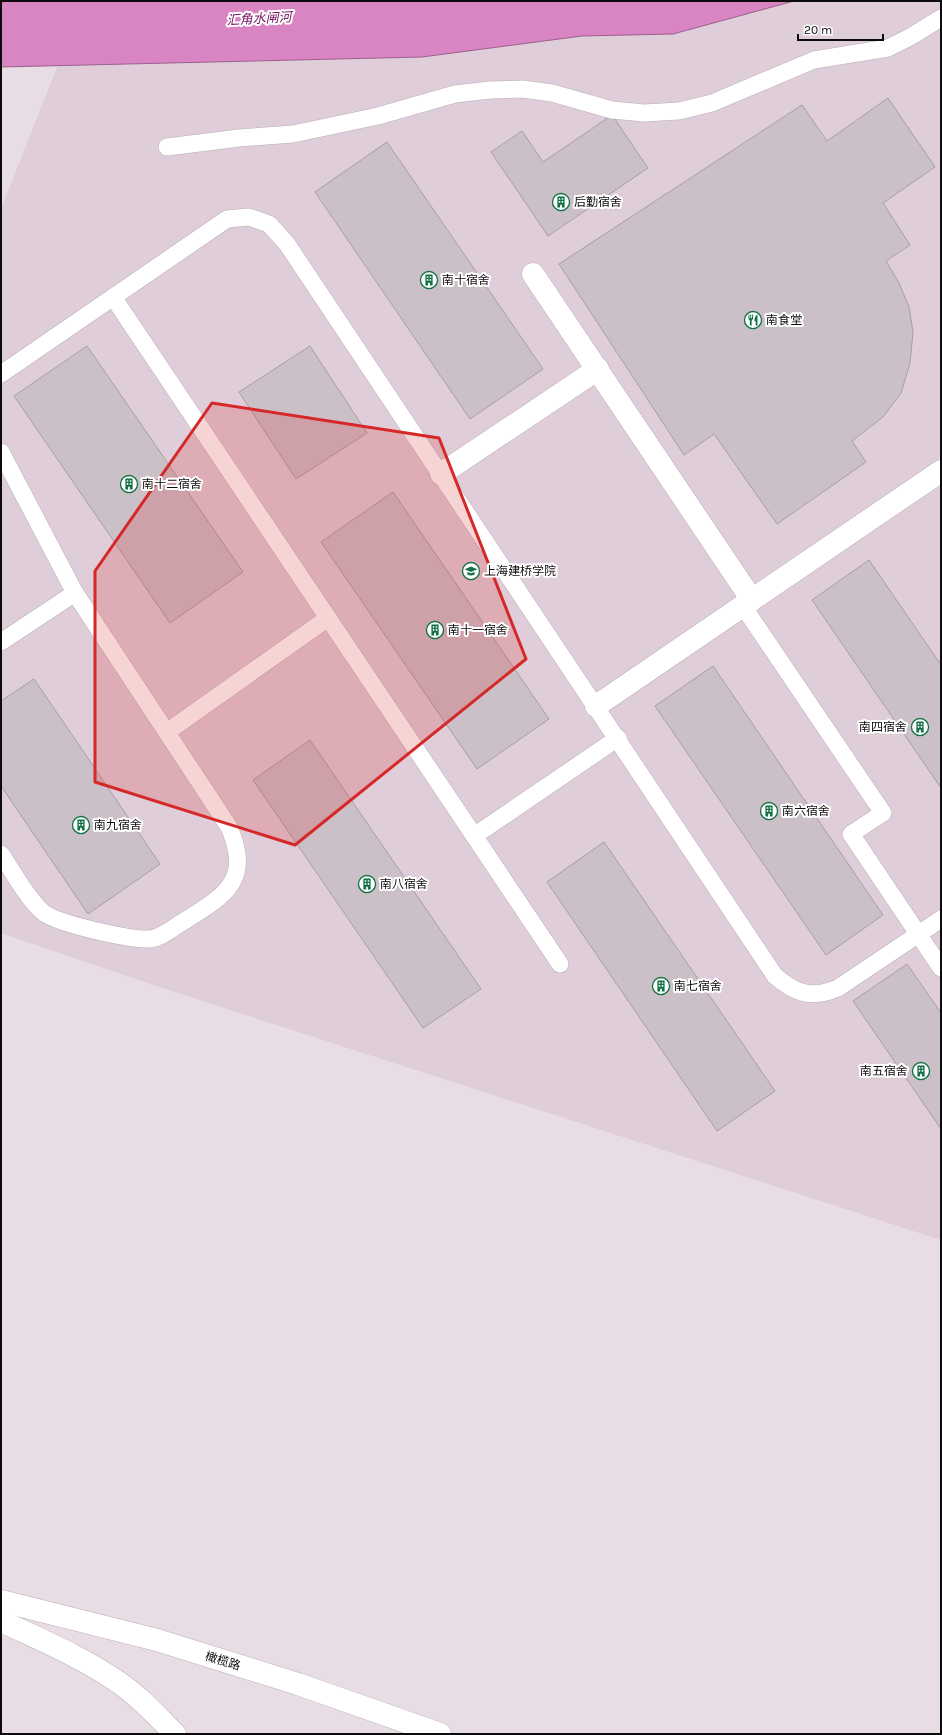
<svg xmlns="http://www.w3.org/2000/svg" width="942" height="1735" viewBox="0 0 942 1735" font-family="Karla,'Noto Sans SC',sans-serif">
	<rect width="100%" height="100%" fill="#e8dde5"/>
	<polygon fill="#dfcdd9" points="80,1 941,1 941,1240 150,984 1,933 1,209 61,57"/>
	<polygon fill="#d985c3" stroke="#9c608c" points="1,1 794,1 673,34 582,36 422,57 1,67"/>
	<g fill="#cbc0c7" stroke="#a89ea5">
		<polygon points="888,98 935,167 883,203 910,245 886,261 899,283 909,307 913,332 910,363 901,393 883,417 852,441 866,462 777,524 714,434 684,455 559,264 802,105 827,141"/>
		<polygon points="612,115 648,168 548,236 491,152 522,131 543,162"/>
		<polygon points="387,142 543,369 470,419 315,192"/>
		<polygon points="87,346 243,572 170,623 14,396"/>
		<polygon points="310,346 367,433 296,479 239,392"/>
		<polygon points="393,492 549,719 477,769 321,542"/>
		<polygon points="869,560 941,665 941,788 812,600"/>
		<polygon points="713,666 883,915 826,955 655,706"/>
		<polygon points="34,679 160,864 88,914 1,786 1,701"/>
		<polygon points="310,740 481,989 423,1028 253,780"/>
		<polygon points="604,842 775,1091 717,1131 547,882"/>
		<polygon points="907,964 941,1013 941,1129 853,1001"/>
	</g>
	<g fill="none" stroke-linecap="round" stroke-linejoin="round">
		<g stroke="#baafb6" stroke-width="18">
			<g id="lane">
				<polyline points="167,147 239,138 293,134 378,116 455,94 490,90 523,89 552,93 612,110 644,113 679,111 712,103 814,60 888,48 910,37 941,18"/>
				<polyline points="113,297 560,964"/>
				<path d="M1,374L227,219L249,217L269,224L287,244L775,976C796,994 812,999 838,988L941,919"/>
				<path d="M1,452L75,593L229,827C251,879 228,894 186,920C175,926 162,938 149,939C130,940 59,924 44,913C29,902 12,870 1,854"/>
				<polyline points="743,606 883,813 851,834 941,968"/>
				<polyline points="1,642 75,593"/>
				<polyline points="167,732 328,618"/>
				<polyline points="474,836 618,738"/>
			</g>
		</g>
		<g stroke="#baafb6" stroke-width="23">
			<g id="street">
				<polyline points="533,274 752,600"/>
				<polyline points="441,474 598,369"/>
				<polyline points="596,706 941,471"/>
			</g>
		</g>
		<g stroke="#baafb6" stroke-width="23">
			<g id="secondary">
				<polyline points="1,1601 157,1640 298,1684 440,1734"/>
				<path d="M1,1621C41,1640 82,1657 118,1682C139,1696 157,1716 175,1734"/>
			</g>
		</g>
		<use href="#lane" stroke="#fff" stroke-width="17"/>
		<use href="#street" stroke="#fff" stroke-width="22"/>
		<use href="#secondary" stroke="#fff" stroke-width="22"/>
	</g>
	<path fill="#d62828" fill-opacity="0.2" stroke="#d62828" stroke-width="3" stroke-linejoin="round" d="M212,403L439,438L526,659L295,845L95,782V571Z"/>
	<defs>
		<g id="building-ring" transform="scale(0.9)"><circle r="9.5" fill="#fff" stroke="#137146" stroke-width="1.5"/><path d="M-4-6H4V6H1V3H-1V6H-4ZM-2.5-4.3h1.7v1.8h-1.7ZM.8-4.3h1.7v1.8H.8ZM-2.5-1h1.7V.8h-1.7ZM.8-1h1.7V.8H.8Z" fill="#137146"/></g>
		<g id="restaurant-ring" transform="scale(0.9)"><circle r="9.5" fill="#fff" stroke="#137146" stroke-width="1.5"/><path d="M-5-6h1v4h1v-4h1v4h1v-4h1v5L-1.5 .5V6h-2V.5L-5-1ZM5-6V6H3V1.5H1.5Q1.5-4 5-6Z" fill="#137146"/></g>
		<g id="university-ring" transform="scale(0.9)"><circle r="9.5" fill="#fff" stroke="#137146" stroke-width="1.5"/><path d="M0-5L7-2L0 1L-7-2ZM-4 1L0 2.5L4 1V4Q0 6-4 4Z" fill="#137146"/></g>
	</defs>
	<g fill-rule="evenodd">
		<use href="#building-ring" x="561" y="202"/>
		<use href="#building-ring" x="429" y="280"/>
		<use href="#restaurant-ring" x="753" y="320"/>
		<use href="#building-ring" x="129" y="484"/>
		<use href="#university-ring" x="471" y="571"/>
		<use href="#building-ring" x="435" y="630"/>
		<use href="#building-ring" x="920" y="727"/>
		<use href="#building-ring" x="769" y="811"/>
		<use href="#building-ring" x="81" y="825"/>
		<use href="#building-ring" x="367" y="884"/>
		<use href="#building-ring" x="661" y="986"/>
		<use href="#building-ring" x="921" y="1071"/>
	</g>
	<g text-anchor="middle" stroke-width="4" stroke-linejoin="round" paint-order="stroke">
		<g font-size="12" fill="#0d0a0c" stroke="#fff" text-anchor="start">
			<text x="574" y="206">后勤宿舍</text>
			<text x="442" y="284">南十宿舍</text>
			<text x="766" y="324">南食堂</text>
			<text x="142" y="488">南十二宿舍</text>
			<text x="484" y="575">上海建桥学院</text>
			<text x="448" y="634">南十一宿舍</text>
			<text x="907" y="731" text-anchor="end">南四宿舍</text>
			<text x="782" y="815">南六宿舍</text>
			<text x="94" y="829">南九宿舍</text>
			<text x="380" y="888">南八宿舍</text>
			<text x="674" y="990">南七宿舍</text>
			<text x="908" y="1075" text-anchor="end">南五宿舍</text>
		</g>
		<g font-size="12" fill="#0d0a0c" stroke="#fff">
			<text transform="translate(223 1661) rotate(17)" y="4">橄榄路</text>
		</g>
		<g font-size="13" font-style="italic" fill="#771264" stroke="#fff">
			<text transform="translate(259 18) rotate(-3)" y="5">汇角水闸河</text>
		</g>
	</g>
	<rect width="942" height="1735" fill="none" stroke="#0d0a0c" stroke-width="4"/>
	<path d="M798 34v6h85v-6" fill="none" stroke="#0d0a0c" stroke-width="2"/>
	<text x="804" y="34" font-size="12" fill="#0d0a0c" stroke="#ffffff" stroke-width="3" paint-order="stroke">20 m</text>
</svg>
